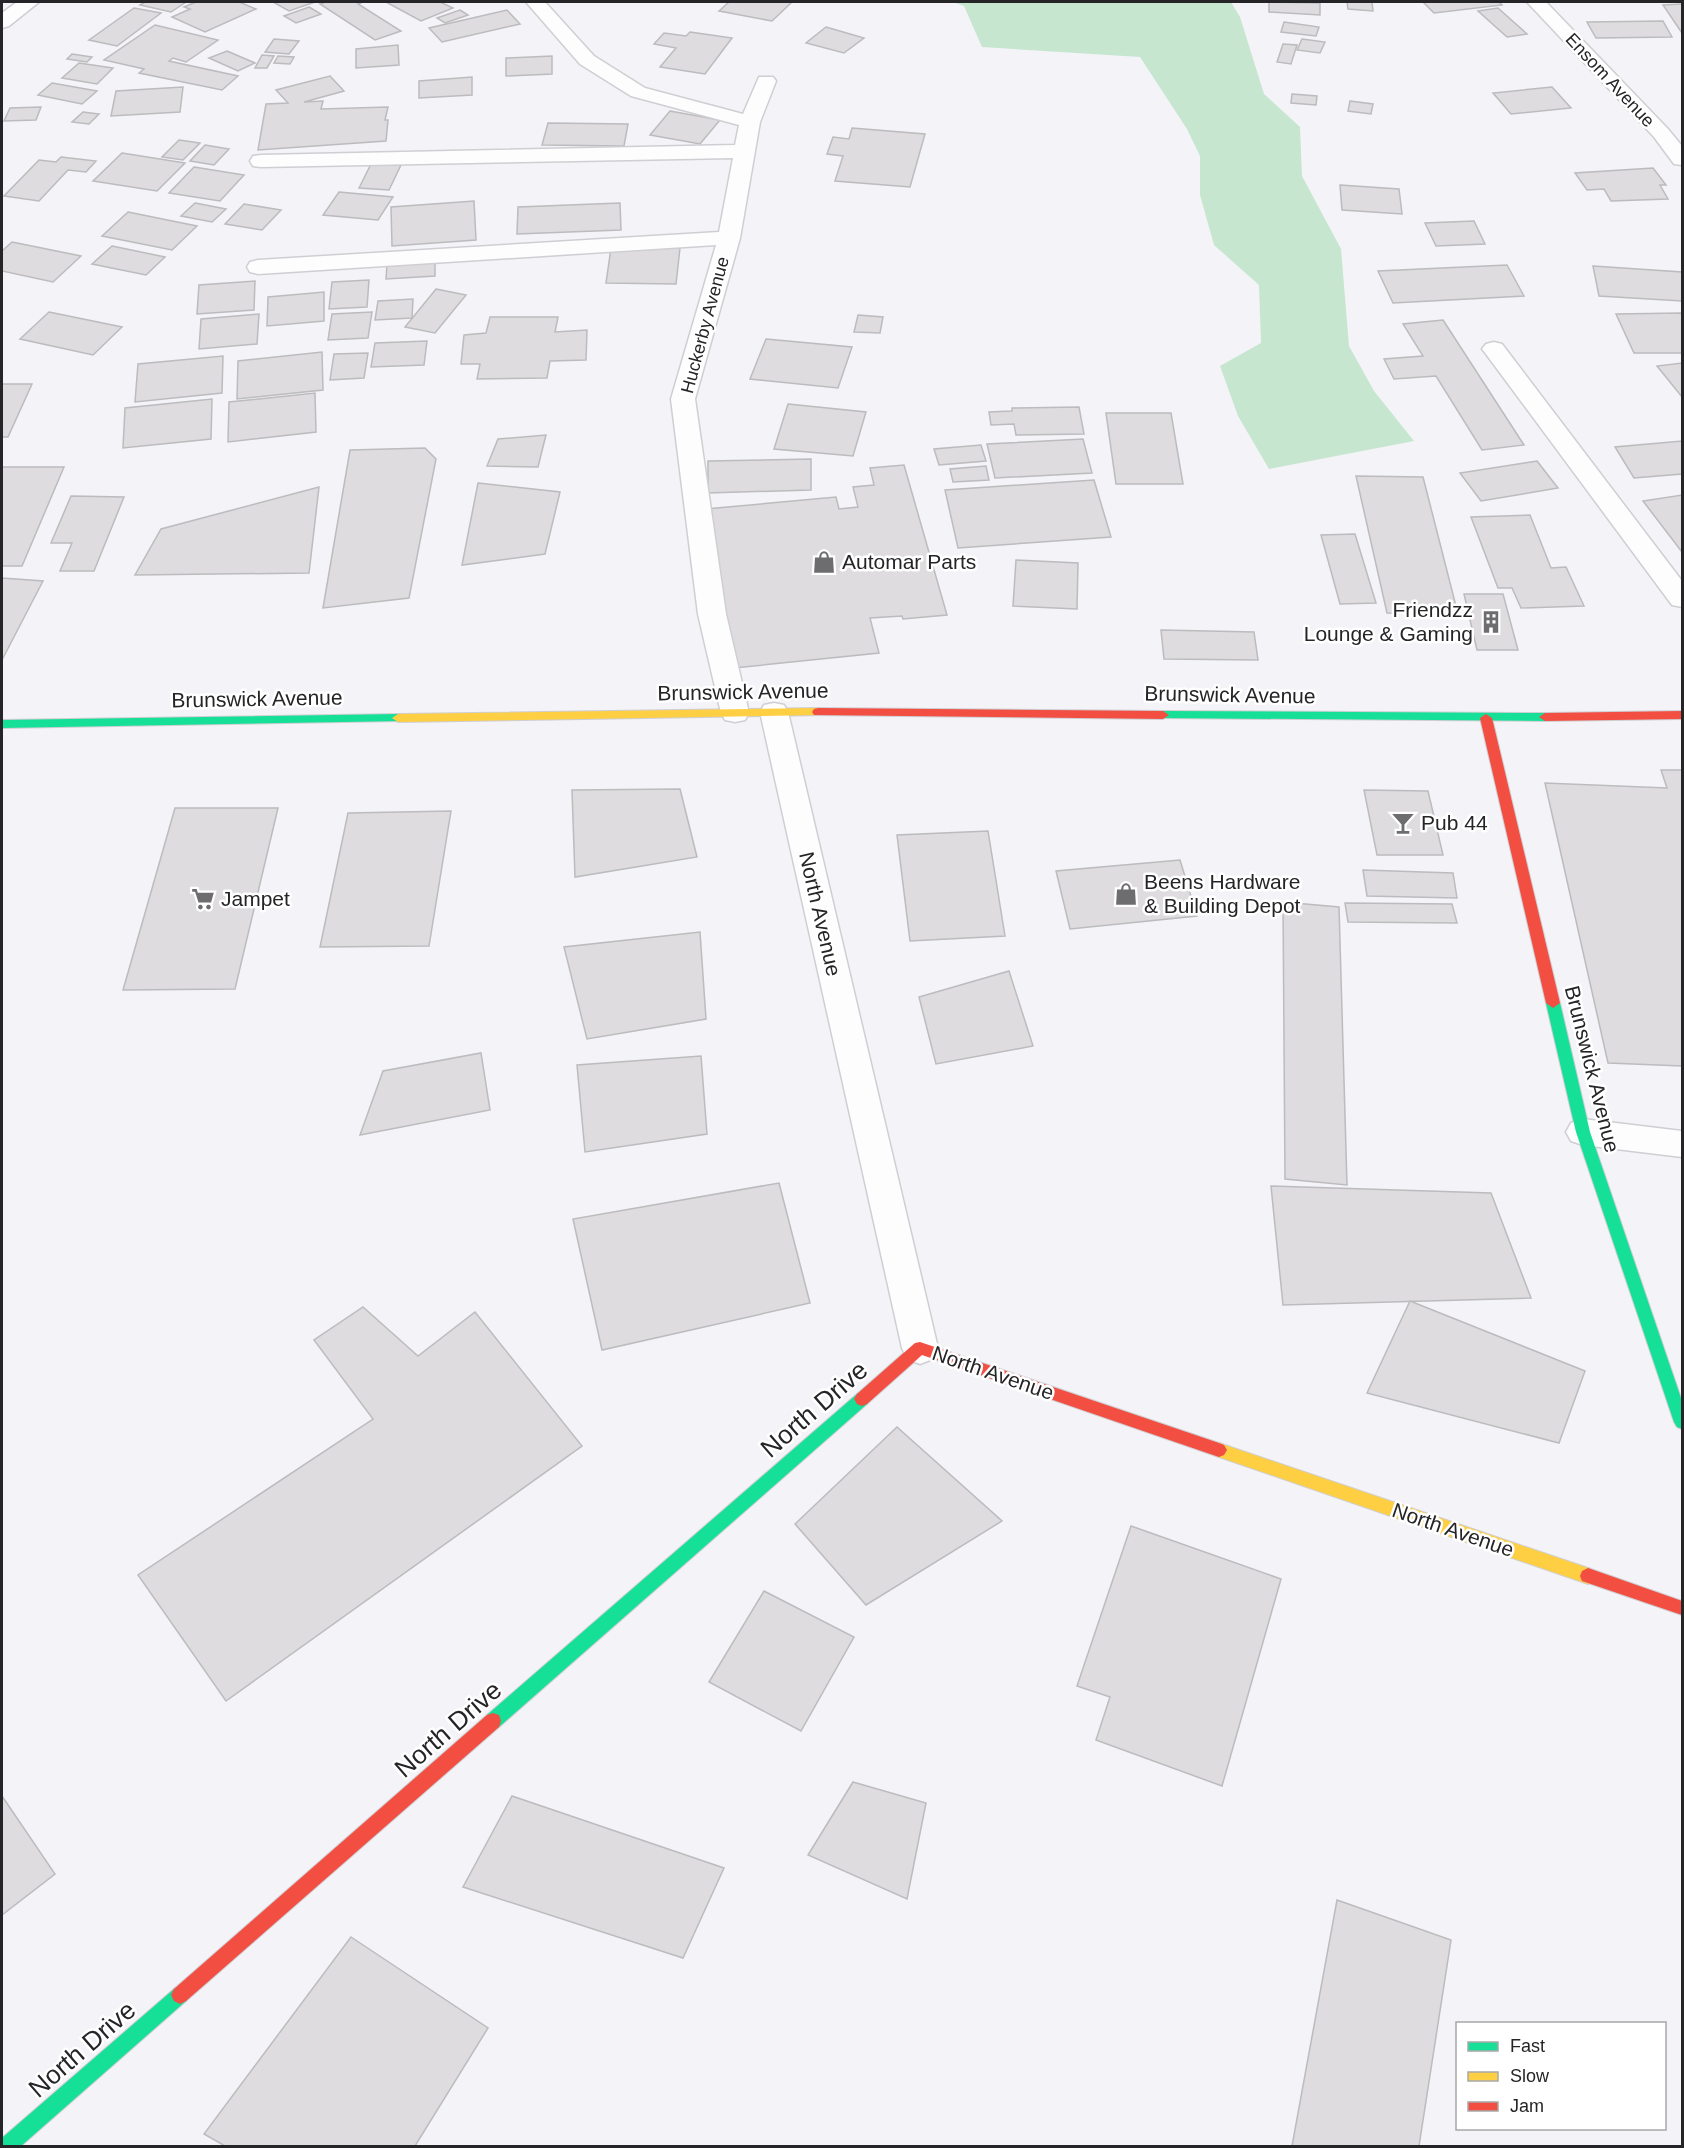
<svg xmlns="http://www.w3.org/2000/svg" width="1684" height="2148" viewBox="0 0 1684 2148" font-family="Helvetica,sans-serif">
	<rect width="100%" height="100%" fill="#f3f3f8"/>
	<polygon fill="#c7e6d0" points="953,2 1231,2 1240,17 1264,94 1300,127 1302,176 1341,249 1349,346 1374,391 1414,441 1269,469 1238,416 1220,366 1261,343 1259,285 1214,245 1200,195 1200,156 1187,129 1140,57 982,47 964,6"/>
	<g fill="#dedcde" stroke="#bcbbbd" stroke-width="1.5">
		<polygon points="145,2 186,2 171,12 140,5"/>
		<polygon points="196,2 239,2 256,9 205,32 172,17 190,9 184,7"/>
		<polygon points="273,2 315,2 289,11"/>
		<polygon points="326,2 363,2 358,4 401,31 375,40 320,4"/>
		<polygon points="386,2 440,2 453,8 421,21"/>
		<polygon points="729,2 792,2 772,21 719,11"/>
		<polygon points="1269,2 1320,3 1320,15 1269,12"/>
		<polygon points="1347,2 1372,2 1373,11 1348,9"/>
		<polygon points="1423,2 1499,2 1502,5 1434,13"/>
		<polygon points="1682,4 1682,33 1663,5"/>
		<polygon points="309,7 321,14 296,23 284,16"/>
		<polygon points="134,8 161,13 117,46 89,40"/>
		<polygon points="1498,8 1527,34 1507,37 1478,11"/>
		<polygon points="460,10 468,15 445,23 437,18"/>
		<polygon points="507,10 520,24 442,42 429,28"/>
		<polygon points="1663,21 1672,37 1596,38 1587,22"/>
		<polygon points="1284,22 1319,27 1316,36 1281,32"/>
		<polygon points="155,25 218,40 186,62 173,58 169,61 238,76 222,90 139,73 144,69 104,60"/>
		<polygon points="826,27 864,38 844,53 806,43"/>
		<polygon points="690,32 732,38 705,74 660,67 676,48 654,44 664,33 686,36"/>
		<polygon points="274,39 299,41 289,54 265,52"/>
		<polygon points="1302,39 1325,42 1320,53 1297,50"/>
		<polygon points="1283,44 1297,45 1291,64 1277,62"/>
		<polygon points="398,45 399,65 356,68 356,49"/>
		<polygon points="227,51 255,63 238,71 209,58"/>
		<polygon points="72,54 92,57 87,62 67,59"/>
		<polygon points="262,55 274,56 267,68 255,68"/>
		<polygon points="278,56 294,57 290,64 274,63"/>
		<polygon points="552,56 552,74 506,76 506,58"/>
		<polygon points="79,63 113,68 97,84 62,78"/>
		<polygon points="330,76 344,91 304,102 323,101 321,109 388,107 385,120 388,120 386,141 258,150 266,104 288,103 276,90"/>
		<polygon points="472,77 472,95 419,98 419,81"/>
		<polygon points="52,83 97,91 82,104 38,95"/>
		<polygon points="183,87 180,112 111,116 116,91"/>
		<polygon points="1552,87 1571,108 1511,114 1493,93"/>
		<polygon points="1292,94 1317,96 1316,105 1291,103"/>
		<polygon points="1350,101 1373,104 1371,114 1348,111"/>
		<polygon points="41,107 36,120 4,121 10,108"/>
		<polygon points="670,111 720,120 700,144 650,135"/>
		<polygon points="83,112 99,114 89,124 72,122"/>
		<polygon points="548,123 628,124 624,146 542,145"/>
		<polygon points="852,128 925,134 910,187 835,181 843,156 827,154 833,137 849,139"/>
		<polygon points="179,140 200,143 183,160 162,157"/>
		<polygon points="205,145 229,149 214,165 190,161"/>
		<polygon points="122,153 185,163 157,191 93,181"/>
		<polygon points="61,157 96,161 86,172 68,170 39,201 4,196 39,160 56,162"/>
		<polygon points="371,164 401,165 389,190 359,188"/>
		<polygon points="194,167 244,175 220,201 169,193"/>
		<polygon points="1653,168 1666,185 1660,185 1668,199 1611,201 1604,189 1587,190 1575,173"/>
		<polygon points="1340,185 1399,189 1402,214 1342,210"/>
		<polygon points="339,192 393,197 378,220 323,215"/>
		<polygon points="474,201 476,240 392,246 391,207"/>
		<polygon points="195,203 226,209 212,222 181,216"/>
		<polygon points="620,203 621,230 517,234 518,207"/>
		<polygon points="244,204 281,210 262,230 225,224"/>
		<polygon points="128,212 197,226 172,250 102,236"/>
		<polygon points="1474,221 1485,244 1436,246 1425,223"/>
		<polygon points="12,242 81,256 53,282 2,271 2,251"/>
		<polygon points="112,246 165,257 146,275 92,264"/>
		<polygon points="611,248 680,248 676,284 606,283"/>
		<polygon points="435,262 435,276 386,279 387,265"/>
		<polygon points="1507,265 1524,296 1393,303 1378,271"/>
		<polygon points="1593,266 1682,272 1682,301 1599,296"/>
		<polygon points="369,280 367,307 329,309 332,282"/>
		<polygon points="255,281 254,310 197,314 199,285"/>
		<polygon points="436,289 466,295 435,333 405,327"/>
		<polygon points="324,292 324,321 267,326 268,297"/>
		<polygon points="413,299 412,318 375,320 378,301"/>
		<polygon points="49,312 122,327 93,355 20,339"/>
		<polygon points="372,312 368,338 328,340 332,314"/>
		<polygon points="1682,313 1682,353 1634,353 1616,314"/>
		<polygon points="259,314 257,344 199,349 201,319"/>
		<polygon points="858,315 883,317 880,333 854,332"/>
		<polygon points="490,317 558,317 555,332 587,330 586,360 550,361 547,378 477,379 480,364 461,364 464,335 486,333"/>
		<polygon points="1443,320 1524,445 1482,450 1436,376 1394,379 1384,359 1423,356 1403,324"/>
		<polygon points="766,339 852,347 838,388 750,379"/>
		<polygon points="427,341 424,365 371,367 375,343"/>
		<polygon points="322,352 323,390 237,399 238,361"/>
		<polygon points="368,353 364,378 330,380 334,354"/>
		<polygon points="223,356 222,393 135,402 138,364"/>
		<polygon points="1682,363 1682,397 1657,366"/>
		<polygon points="2,384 32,384 8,437 2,437"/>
		<polygon points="315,393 316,432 228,442 229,402"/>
		<polygon points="212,399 211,439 123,448 125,408"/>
		<polygon points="788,404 866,412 853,456 774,449"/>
		<polygon points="1079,407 1084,434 1016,435 1014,424 991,425 989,412 1012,411 1012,408"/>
		<polygon points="1106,413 1171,413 1183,484 1116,484"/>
		<polygon points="546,435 538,467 487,466 498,439"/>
		<polygon points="1083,439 1092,473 995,478 987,444"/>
		<polygon points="1682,441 1682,474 1634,478 1615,447"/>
		<polygon points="981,445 986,461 939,465 934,449"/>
		<polygon points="425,448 436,459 409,598 323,608 350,450"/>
		<polygon points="811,459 811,490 708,493 708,461"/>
		<polygon points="1537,461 1558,488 1481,501 1460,473"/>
		<polygon points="904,465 947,615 903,619 902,616 870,618 879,653 734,668 706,509 836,497 839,509 858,507 853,487 874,485 870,468"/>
		<polygon points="986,466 989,480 953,482 950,469"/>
		<polygon points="2,467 64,467 22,566 2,566"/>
		<polygon points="1356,476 1423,477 1458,614 1387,613"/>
		<polygon points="1094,480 1111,537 958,548 945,490"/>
		<polygon points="478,483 560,492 545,554 462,565"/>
		<polygon points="319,487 309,573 135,575 161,529"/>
		<polygon points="1682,495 1682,552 1643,501"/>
		<polygon points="71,496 124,497 94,571 60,571 72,543 51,543"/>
		<polygon points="1530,515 1551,568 1566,567 1584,606 1521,608 1512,588 1498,588 1471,517"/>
		<polygon points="1355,534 1376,603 1340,604 1321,535"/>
		<polygon points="1016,560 1078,563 1077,609 1013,606"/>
		<polygon points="2,578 43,581 2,660"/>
		<polygon points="1464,594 1503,594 1518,650 1477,650"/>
		<polygon points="1161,630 1254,632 1258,660 1164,659"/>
		<polygon points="1661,770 1682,770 1682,1066 1608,1063 1545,783 1667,788"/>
		<polygon points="680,789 697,857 575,877 572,790"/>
		<polygon points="1364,790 1428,791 1443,855 1377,855"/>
		<polygon points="175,808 278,808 235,989 123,990"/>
		<polygon points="451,811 429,946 320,947 348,813"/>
		<polygon points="988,831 1005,936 910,941 897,835"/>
		<polygon points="1180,860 1197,916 1070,929 1056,871"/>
		<polygon points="1363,870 1453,873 1457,898 1367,896"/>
		<polygon points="1283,902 1339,907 1347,1185 1285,1179"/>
		<polygon points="1345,903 1452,904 1457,923 1348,922"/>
		<polygon points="700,932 706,1019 587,1039 564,947"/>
		<polygon points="1009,971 1033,1046 936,1064 919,997"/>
		<polygon points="481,1053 490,1110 360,1135 383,1071"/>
		<polygon points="701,1056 707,1134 585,1152 577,1065"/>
		<polygon points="779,1183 810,1303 602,1350 573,1219"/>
		<polygon points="1271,1186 1491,1193 1531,1298 1283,1305"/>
		<polygon points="1410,1301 1585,1371 1559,1443 1367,1393"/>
		<polygon points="363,1307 418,1356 475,1312 582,1446 226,1701 138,1575 373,1419 314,1340"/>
		<polygon points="897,1427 1002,1521 866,1605 795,1524"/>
		<polygon points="1131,1526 1281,1579 1222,1786 1096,1740 1110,1697 1077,1686"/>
		<polygon points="764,1591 854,1637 801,1731 709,1682"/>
		<polygon points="853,1782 926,1803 907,1899 808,1855"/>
		<polygon points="2,1796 55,1874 2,1915"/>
		<polygon points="512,1796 724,1868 683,1958 463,1887"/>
		<polygon points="1337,1900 1451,1940 1419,2146 1292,2146"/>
		<polygon points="351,1937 488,2028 415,2146 225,2146 204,2134"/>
	</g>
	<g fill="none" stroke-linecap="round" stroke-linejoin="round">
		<g stroke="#cfcfd3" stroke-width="3">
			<g id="street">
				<polygon points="17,2 39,2 9,26 2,28 2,13"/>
				<polygon points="526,2 545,2 594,56 645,88 743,114 759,77 773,77 776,81 760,122 740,238 695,399 726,614 749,713 745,720 735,722 725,720 721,713 698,614 671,399 716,245 258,274 250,272 247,267 250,262 258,260 719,232 733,158 261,167 253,166 250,161 253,156 261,155 735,145 739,125 631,96 580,64"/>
				<polygon points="1527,2 1546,2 1668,129 1682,146 1682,165 1674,164 1654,137"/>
				<polygon points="1494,342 1502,344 1682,581 1682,607 1672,605 1486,354 1482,349 1486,344"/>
				<polygon points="774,703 784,705 788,712 938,1348 933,1359 920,1364 907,1359 902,1348 760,712 764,705"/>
				<polygon points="1583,1119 1682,1131 1682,1157 1583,1145 1571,1141 1566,1132 1571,1123"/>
			</g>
		</g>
		<g stroke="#cfcfd3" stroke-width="2">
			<g id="fast">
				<polygon points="1163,711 1545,713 1551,717 1545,721 1159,718 1157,715 1159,712"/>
				<polygon points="398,714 404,718 402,721 2,728 2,720"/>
				<polygon points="1553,998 1560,1003 1590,1132 1682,1401 1682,1429 1677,1427 1674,1422 1576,1132 1546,1003"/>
				<polygon points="862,1392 867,1394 870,1399 867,1404 499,1727 493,1729 487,1727 485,1721 487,1715 857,1394"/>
				<polygon points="180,1986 186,1989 189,1995 186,2001 21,2146 2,2146 2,2138 174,1989"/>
			</g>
		</g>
		<g stroke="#cfcfd3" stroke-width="2">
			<g id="slow">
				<polygon points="818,708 822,709 824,712 822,715 398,722 392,718 398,714"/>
				<polygon points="1219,1443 1588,1568 1594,1571 1596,1576 1594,1581 1588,1584 1219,1457 1214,1455 1211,1450 1214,1445"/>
			</g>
		</g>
		<g stroke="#cfcfd3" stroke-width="2">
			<g id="jam">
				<polygon points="818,708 1163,711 1169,715 1163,719 814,715 812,712 814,709"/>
				<polygon points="1682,711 1682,719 1545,721 1539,717 1545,713"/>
				<polygon points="1486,714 1492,718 1560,1003 1553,1008 1546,1003 1480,718"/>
				<polygon points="920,1342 1219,1443 1224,1445 1227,1450 1224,1455 1219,1457 922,1355 867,1404 862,1406 857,1404 854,1399 857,1394 915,1343"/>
				<polygon points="1588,1568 1682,1601 1682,1615 1582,1581 1580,1576 1582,1571"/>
				<polygon points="493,1713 499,1715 501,1721 499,1727 186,2001 180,2004 174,2001 171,1995 174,1989 487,1715"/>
			</g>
		</g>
		<use href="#street" fill="#fdfdfe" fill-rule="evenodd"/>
		<use href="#fast" fill="#16e098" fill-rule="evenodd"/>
		<use href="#slow" fill="#ffcf43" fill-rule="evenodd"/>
		<use href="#jam" fill="#f24e42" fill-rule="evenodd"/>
	</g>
	<defs>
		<g id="shop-bare" transform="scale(1.8)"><path d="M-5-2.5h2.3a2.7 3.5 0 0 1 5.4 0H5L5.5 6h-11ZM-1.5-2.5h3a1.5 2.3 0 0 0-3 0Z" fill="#6d6d70" stroke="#fff" stroke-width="2.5" paint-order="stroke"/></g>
		<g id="building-bare" transform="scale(1.8)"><path d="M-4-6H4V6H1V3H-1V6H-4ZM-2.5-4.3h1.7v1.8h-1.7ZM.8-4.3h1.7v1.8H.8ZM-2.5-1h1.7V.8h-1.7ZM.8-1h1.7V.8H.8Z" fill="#6d6d70" stroke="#fff" stroke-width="2.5" paint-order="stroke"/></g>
		<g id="bar-bare" transform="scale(1.8)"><path d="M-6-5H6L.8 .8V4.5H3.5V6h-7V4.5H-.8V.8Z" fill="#6d6d70" stroke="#fff" stroke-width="2.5" paint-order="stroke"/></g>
		<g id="supermarket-bare" transform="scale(1.8)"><path d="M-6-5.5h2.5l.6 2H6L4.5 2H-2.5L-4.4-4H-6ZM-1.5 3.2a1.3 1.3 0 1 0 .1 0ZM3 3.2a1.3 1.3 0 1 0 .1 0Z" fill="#6d6d70" stroke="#fff" stroke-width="2.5" paint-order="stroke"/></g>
	</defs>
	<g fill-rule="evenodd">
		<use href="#shop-bare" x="824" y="562"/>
		<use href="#building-bare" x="1491" y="622"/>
		<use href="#bar-bare" x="1403" y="823"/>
		<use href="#shop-bare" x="1126" y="894"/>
		<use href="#supermarket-bare" x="203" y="899"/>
	</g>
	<g text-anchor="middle" stroke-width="5" stroke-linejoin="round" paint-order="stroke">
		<g font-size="18" fill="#252527" stroke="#fff">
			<text transform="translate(1610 80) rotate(47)" y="6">Ensom Avenue</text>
			<text transform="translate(705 325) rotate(-75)" y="6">Huckerby Avenue</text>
		</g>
		<g font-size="21" fill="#252527" stroke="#fff" text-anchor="start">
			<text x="842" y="569">Automar Parts</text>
			<text x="1473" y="617" text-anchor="end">Friendzz<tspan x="1473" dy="24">Lounge &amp; Gaming</tspan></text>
			<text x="1421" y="830">Pub 44</text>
			<text x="1144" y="889">Beens Hardware<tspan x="1144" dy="24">&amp; Building Depot</tspan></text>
			<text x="221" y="906">Jampet</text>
		</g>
		<g font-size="21" fill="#252527" stroke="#fff">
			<text transform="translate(743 692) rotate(-1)" y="7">Brunswick Avenue</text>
			<text transform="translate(1230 695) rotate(1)" y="7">Brunswick Avenue</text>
			<text transform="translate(257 699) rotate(-1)" y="7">Brunswick Avenue</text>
			<text transform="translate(820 914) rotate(77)" y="7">North Avenue</text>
			<text transform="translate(1592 1069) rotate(76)" y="7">Brunswick Avenue</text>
			<text transform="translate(993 1373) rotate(19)" y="7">North Avenue</text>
			<text transform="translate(1453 1530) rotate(19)" y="7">North Avenue</text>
		</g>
		<g font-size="26" fill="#252527" stroke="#fff">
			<text transform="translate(814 1409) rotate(-41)" y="9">North Drive</text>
			<text transform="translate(448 1729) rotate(-41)" y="9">North Drive</text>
			<text transform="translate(82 2049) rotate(-41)" y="9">North Drive</text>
		</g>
	</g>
	<rect width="1684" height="2148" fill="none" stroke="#252527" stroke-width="6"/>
	<rect x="1456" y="2022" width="210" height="108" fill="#ffffff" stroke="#a8a8a9" stroke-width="1.5"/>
	<rect x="1468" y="2042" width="30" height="9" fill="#16e098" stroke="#a8a8a9" stroke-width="1.5"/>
	<text x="1510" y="2052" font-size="18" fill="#252527">Fast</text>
	<rect x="1468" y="2072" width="30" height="9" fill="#ffcf43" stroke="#a8a8a9" stroke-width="1.5"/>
	<text x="1510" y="2082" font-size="18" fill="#252527">Slow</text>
	<rect x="1468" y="2102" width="30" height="9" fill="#f24e42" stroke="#a8a8a9" stroke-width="1.5"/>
	<text x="1510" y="2112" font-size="18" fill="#252527">Jam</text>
</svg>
